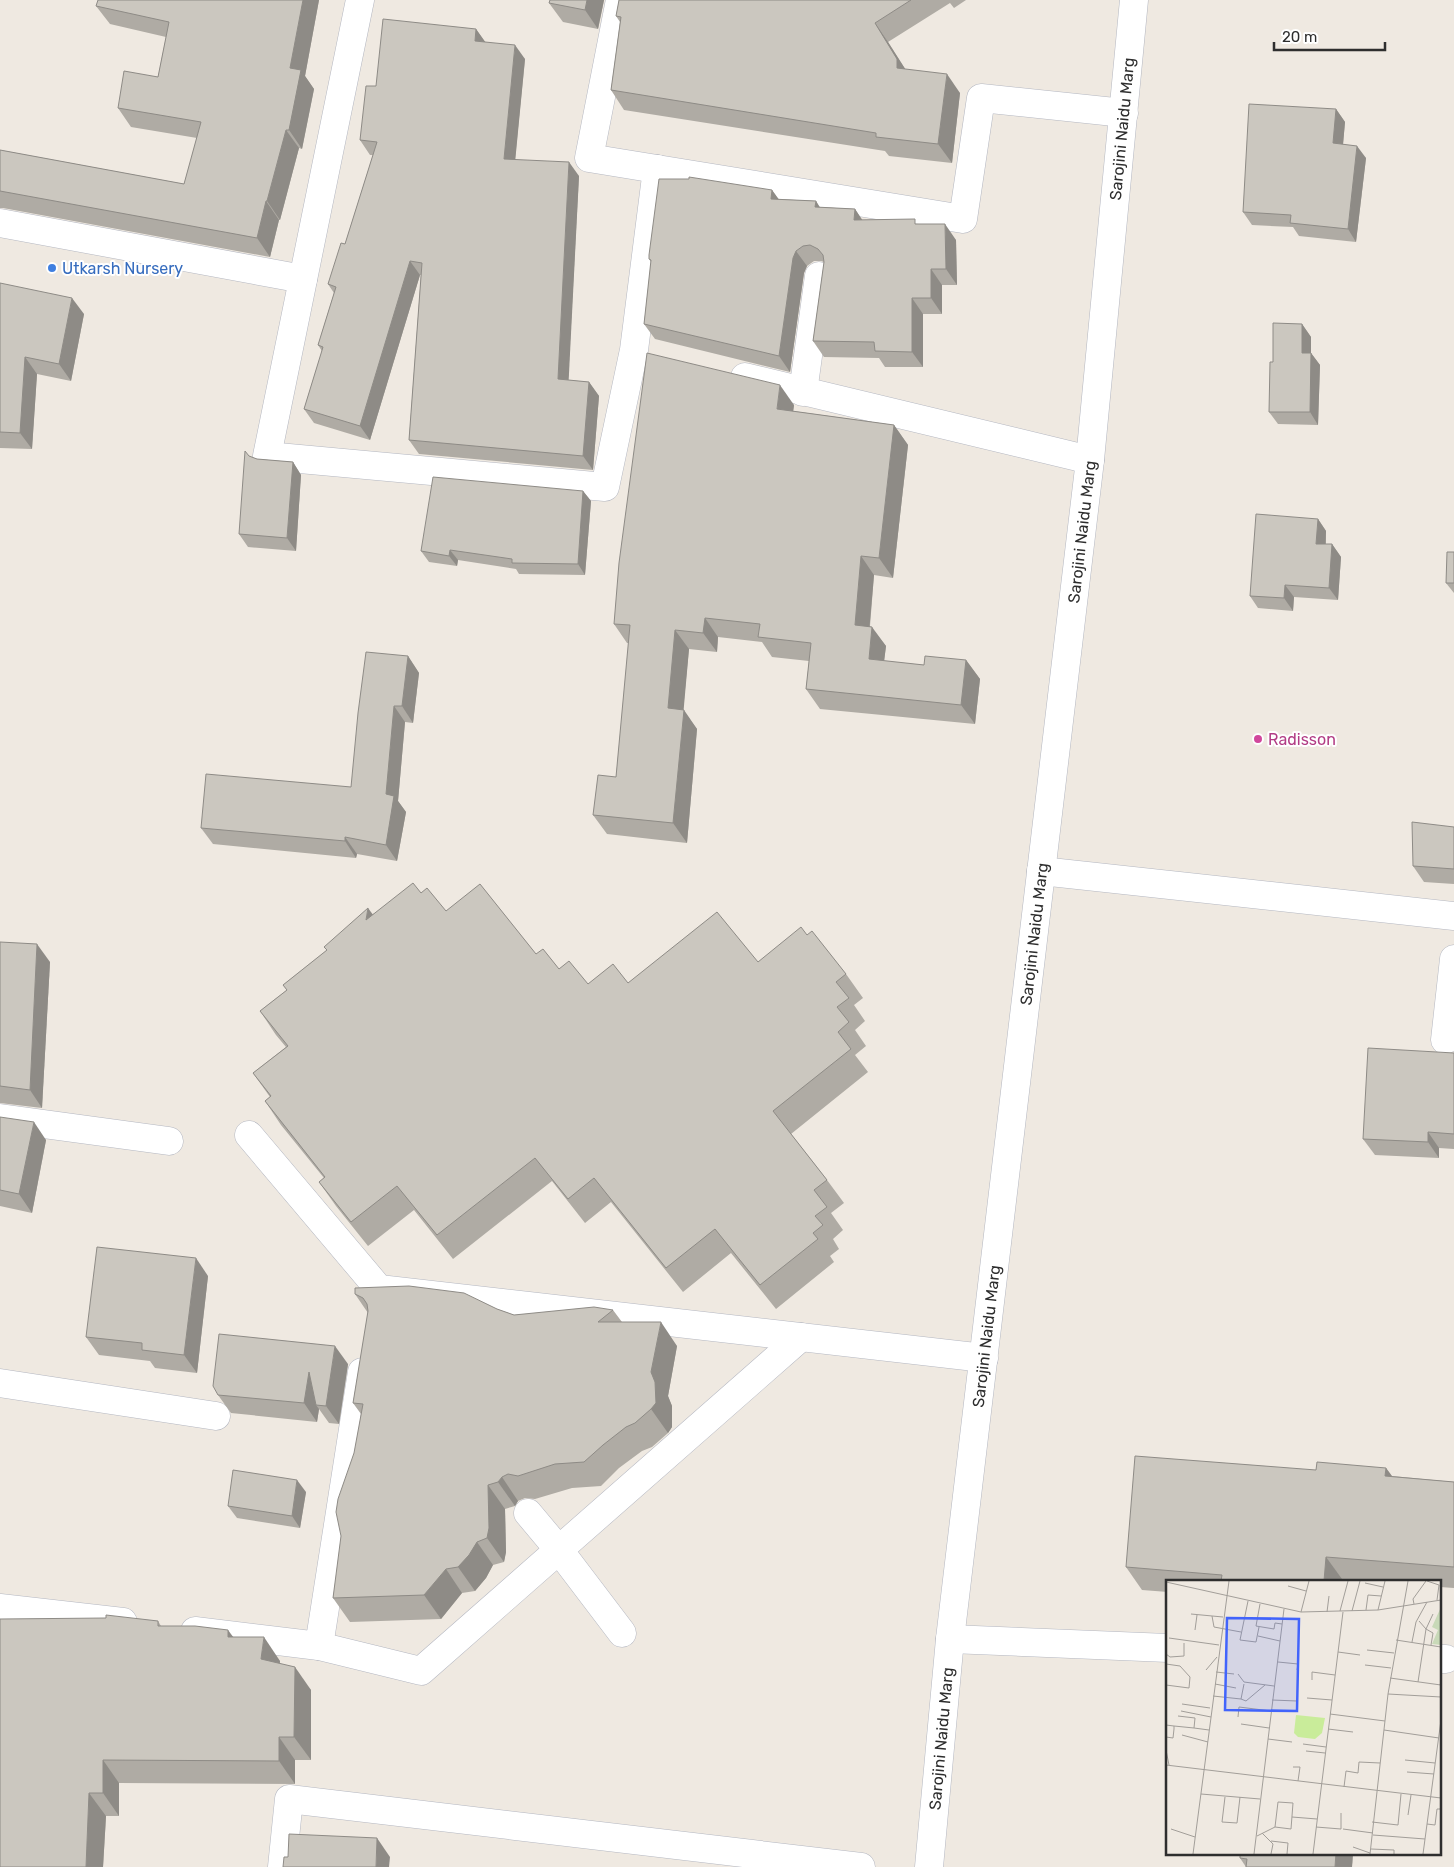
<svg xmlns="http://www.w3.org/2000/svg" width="1454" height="1867" viewBox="0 0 1454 1867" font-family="Rubik,sans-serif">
	<rect width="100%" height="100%" fill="#efe9e1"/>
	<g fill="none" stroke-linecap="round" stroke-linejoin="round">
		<g stroke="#b4b7c1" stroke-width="29">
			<g id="minor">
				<polyline points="360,0 267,456 605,487 634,350 657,169"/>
				<polyline points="620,0 589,158 963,219 981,98 1124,113"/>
				<polyline points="0,223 303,279"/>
				<polyline points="745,377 1090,460"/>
				<polyline points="803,392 819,276"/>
				<polyline points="1041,871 1454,916"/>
				<polyline points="1445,1040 1454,959"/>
				<polyline points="0,1118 169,1141"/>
				<polyline points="249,1135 379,1289 984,1358"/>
				<polyline points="0,1383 216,1416"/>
				<polyline points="528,1513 559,1550 622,1633"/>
				<polyline points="0,1608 123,1622"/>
				<polyline points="195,1631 319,1646 362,1372"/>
				<polyline points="950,1639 1168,1648"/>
				<polyline points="319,1646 421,1671 801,1337"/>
				<polyline points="1440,1659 1446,1659"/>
				<polyline points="282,1867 289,1799 861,1867"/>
			</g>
		</g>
		<g stroke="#b4b7c1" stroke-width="29">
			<g id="secondary">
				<path id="s1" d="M929,1867L950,1639L1090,460L1134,0"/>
			</g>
		</g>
		<use href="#minor" stroke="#fff" stroke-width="28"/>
		<use href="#secondary" stroke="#fff" stroke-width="28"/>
	</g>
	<g fill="#afaba4">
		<polygon points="319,0 305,76 314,89 302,149 299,148 280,220 279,220 270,257 3,208 0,208 0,150 184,184 197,138 131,127 118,108 158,77 166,37 110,24 96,6"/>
		<polygon points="550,0 604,0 598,29 563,22 549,3"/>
		<polygon points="619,0 966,0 954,8 950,3 888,42 905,69 960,93 952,163 889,156 885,151 624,110 611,90 620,22 616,16"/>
		<polygon points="476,29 485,42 525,59 515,159 579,176 568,380 589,382 599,396 593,470 419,454 409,440 421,275 420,275 370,440 314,423 304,409 322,351 318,345 334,293 328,284 345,244 373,155 370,155 360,140 376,86"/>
		<polygon points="1336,109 1345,122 1343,144 1366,158 1356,242 1299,236 1293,227 1252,225 1243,212"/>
		<polygon points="772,190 778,199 816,201 819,207 855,209 862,220 919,224 956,240 957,285 942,285 942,314 923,314 923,367 885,367 879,358 824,357 813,341 824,262 821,261 814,261 807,266 804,273 790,372 655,339 644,324 651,262 649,259"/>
		<polygon points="0,283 84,314 71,381 37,374 32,449 0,448"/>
		<polygon points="1302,324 1311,337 1311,353 1320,365 1318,425 1278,424 1269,412 1273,362"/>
		<polygon points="794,405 793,411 894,425 908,445 893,578 874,575 870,626 886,646 884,661 924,665 966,660 980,679 975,724 820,709 806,689 809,661 772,657 762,642 718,637 717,652 689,649 683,710 697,729 687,843 607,834 593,815 616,777 629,643 627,643 614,624"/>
		<polygon points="249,456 257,459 293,462 301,475 296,551 248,547 239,534"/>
		<polygon points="583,491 591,501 585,575 519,574 516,569 458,560 457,566 429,562 421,551"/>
		<polygon points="1318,519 1326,531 1326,544 1332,544 1341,557 1338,600 1294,597 1293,611 1258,608 1250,596"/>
		<polygon points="1454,552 1454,593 1446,583"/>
		<polygon points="408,656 419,673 413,723 405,722 398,801 406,812 397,861 357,854 356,858 213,844 201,828 351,787"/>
		<polygon points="1454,827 1454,884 1424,882 1413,866"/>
		<polygon points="421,893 446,911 536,954 559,969 588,984 628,983 758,962 807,935 846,974 863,998 854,1005 865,1021 855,1030 866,1046 855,1055 868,1072 791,1134 827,1180 844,1203 831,1213 843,1230 833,1239 839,1249 830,1256 834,1262 776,1309 731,1253 683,1292 611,1202 585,1223 552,1181 453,1259 414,1210 368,1246 336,1206 319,1182 324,1178 281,1125 265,1101 270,1097 253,1073 286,1047 276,1035 260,1011 287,990 283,985 373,914"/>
		<polygon points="0,942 50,962 42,1108 0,1103"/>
		<polygon points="1454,1053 1454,1149 1439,1148 1439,1158 1375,1155 1363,1139"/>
		<polygon points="0,1117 46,1140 32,1213 0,1206"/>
		<polygon points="208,1276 197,1373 155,1368 150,1361 99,1355 86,1337"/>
		<polygon points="355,1294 497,1309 514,1315 613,1310 622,1322 677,1346 668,1396 672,1406 672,1427 668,1433 652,1447 642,1451 619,1468 601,1486 572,1488 535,1499 525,1498 518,1501 515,1506 505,1509 506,1552 504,1562 493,1565 486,1578 475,1591 462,1593 441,1619 350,1622 333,1598 361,1414 353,1403 368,1313"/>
		<polygon points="348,1364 339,1424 329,1423 319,1409 317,1422 231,1413 218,1395"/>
		<polygon points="1386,1468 1392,1476 1454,1482 1454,1588 1440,1587 1440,1581 1358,1581 1342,1579 1342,1581 1168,1581 1168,1592 1142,1590 1126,1567 1316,1470"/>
		<polygon points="306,1492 300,1528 237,1518 228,1506"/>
		<polygon points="158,1621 161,1626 234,1637 280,1661 280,1663 311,1690 311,1760 295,1760 295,1784 119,1783 119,1816 106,1816 103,1867 0,1867"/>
		<polygon points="1353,1853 1352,1867 1246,1867 1240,1858"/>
	</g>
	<g fill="#8e8b86">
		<polygon points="303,0 319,0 305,76 314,89 302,149 289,130 290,68"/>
		<polygon points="587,0 604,0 598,29 585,10"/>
		<polygon points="875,23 888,42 911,78 897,68"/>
		<polygon points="476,29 486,43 475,41"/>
		<polygon points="515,45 525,59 514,173 504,159"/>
		<polygon points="947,74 960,93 952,163 938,144"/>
		<polygon points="1336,109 1345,122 1342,156 1333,143"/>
		<polygon points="286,130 299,148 280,220 267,201"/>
		<polygon points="1357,146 1366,158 1356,242 1348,229"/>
		<polygon points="569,162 579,176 568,393 558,379"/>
		<polygon points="772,190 783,205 771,199"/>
		<polygon points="266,201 279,220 270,257 257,238"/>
		<polygon points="816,201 826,217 815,207"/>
		<polygon points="855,209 865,224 854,220"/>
		<polygon points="945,224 956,240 957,285 946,269"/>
		<polygon points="796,251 807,266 804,273 790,372 779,356 793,258"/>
		<polygon points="410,261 420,275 370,440 360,426"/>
		<polygon points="931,269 942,285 942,314 931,298"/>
		<polygon points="72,298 84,314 71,381 59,364"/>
		<polygon points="912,298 923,314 923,367 912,352"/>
		<polygon points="1302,324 1311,337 1311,353 1320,365 1318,425 1310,412 1302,353"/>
		<polygon points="25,357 37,374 32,449 20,433"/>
		<polygon points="589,382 599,396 593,470 583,456"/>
		<polygon points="780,385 794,405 791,429 777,409"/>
		<polygon points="894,425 908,445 893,578 879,558"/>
		<polygon points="293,462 301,475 296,551 287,538"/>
		<polygon points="583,491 591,501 585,575 578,564"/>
		<polygon points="1318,519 1326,531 1325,556 1316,544"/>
		<polygon points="1332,544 1341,557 1338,600 1329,588"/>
		<polygon points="450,550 458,560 457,566 449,556"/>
		<polygon points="861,556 874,575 868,644 855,625"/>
		<polygon points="1285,585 1294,597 1293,611 1284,598"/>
		<polygon points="705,618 718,637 717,652 703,633"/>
		<polygon points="872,627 886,646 882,678 869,659"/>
		<polygon points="675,630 689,649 682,728 668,708"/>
		<polygon points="408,656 419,673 413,723 402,706"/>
		<polygon points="966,660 980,679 975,724 961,705"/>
		<polygon points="394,706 405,722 398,801 406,812 397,861 386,845 386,794"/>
		<polygon points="684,710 697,729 687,843 673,823"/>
		<polygon points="345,837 357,854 356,858 345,841"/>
		<polygon points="368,908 385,931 366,920"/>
		<polygon points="37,944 50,962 42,1108 30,1090"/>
		<polygon points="34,1122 46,1140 32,1213 19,1194"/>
		<polygon points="1428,1132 1439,1148 1439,1158 1428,1142"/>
		<polygon points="196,1258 208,1276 197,1373 184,1355"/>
		<polygon points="661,1322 677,1346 668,1396 672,1406 672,1427 668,1433 651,1409 651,1372"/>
		<polygon points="335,1346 348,1364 339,1424 326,1406"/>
		<polygon points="309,1372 316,1405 319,1409 317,1422 304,1403"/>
		<polygon points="1386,1468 1402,1490 1385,1476"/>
		<polygon points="502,1477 518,1501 515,1506 498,1482"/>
		<polygon points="297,1480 306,1492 300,1528 292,1516"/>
		<polygon points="488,1485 505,1509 506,1552 504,1562 487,1538"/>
		<polygon points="477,1542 493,1565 486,1578 475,1591 458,1567"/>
		<polygon points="1326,1557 1342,1579 1342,1581 1324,1581"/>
		<polygon points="446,1569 462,1593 441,1619 424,1595"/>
		<polygon points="228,1630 245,1653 228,1637"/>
		<polygon points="264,1637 280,1661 277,1682 261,1659"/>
		<polygon points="295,1667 311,1690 311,1760 294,1737"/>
		<polygon points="279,1737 295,1760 295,1784 279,1761"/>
		<polygon points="103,1760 119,1783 119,1816 103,1793"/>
		<polygon points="89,1793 106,1816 103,1867 86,1867"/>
		<polygon points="377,1838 390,1857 389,1867 376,1867"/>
		<polygon points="1336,1853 1353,1853 1352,1867 1335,1867"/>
	</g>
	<g fill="#cbc7bf" stroke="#8e8b86">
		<polygon points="98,0 303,0 290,68 301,70 289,130 286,130 267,201 266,201 257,238 0,191 0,150 184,184 201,122 118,108 124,71 158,77 169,22 96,6"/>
		<polygon points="550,0 587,0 585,10 549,3"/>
		<polygon points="619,0 911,0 875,23 897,59 897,68 947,74 938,144 876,137 876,133 611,90 621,17 616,16"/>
		<polygon points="383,19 476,29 475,41 515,45 504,159 569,162 558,379 589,382 583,456 409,440 422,263 410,261 360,426 304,409 323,347 318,345 336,287 328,284 341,243 345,244 377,142 360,140 366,86 376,86"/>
		<polygon points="1249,104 1336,109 1333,143 1357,146 1348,229 1290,223 1291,215 1243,212"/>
		<polygon points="689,177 772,190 771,199 816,201 815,207 855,209 854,220 915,219 915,224 945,224 946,269 931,269 931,298 912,298 912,352 875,351 874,342 813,341 824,262 823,255 818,249 810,245 803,246 796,251 793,258 779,356 644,324 651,260 649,259 649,255 659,179 689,179"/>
		<polygon points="0,283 72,298 59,364 25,357 20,433 0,432"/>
		<polygon points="1273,323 1302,324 1302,353 1311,353 1310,412 1269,412 1270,362 1273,362"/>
		<polygon points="647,353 780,385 777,409 894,425 879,558 861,556 855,625 872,627 869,659 924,665 925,656 966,660 961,705 806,689 811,643 758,637 760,624 705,618 703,633 675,630 668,708 684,710 673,823 593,815 598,775 616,777 630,625 614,624 619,563"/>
		<polygon points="245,451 249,456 257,459 293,462 287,538 239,534"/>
		<polygon points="433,477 583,491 578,564 512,563 512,559 450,550 449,556 421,551"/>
		<polygon points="1256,514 1318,519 1316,544 1332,544 1329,588 1285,585 1284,598 1250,596"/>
		<polygon points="1447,552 1454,552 1454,583 1446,583"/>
		<polygon points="366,652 408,656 402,706 394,706 386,794 394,796 386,845 345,837 345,841 201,828 206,774 351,787 358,713"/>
		<polygon points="1412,822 1454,827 1454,869 1413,866"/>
		<polygon points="413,883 421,893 427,888 446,911 480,884 536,954 543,949 559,969 569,961 588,984 613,964 628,983 717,912 758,962 801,927 807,935 812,931 846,974 836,982 849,998 837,1007 849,1022 838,1032 851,1049 773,1111 827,1180 814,1190 827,1207 815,1216 823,1225 813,1233 818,1239 760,1285 715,1229 666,1268 594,1178 568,1199 535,1158 437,1235 397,1186 351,1222 319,1182 325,1177 265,1101 271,1096 253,1073 288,1046 260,1011 287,990 283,985 327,950 324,947 368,908 366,920"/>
		<polygon points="0,942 37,944 30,1090 0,1086"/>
		<polygon points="1368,1048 1454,1053 1454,1134 1428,1132 1428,1142 1363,1139"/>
		<polygon points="0,1117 34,1122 19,1194 0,1190"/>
		<polygon points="97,1247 196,1258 184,1355 142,1350 142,1343 86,1337"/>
		<polygon points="409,1286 464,1293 497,1309 514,1315 594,1307 613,1310 598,1322 661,1322 651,1372 655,1382 656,1403 651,1409 635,1423 626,1427 603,1445 584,1462 555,1464 518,1476 508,1474 502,1477 498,1482 488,1485 489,1528 487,1538 477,1542 469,1555 458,1567 446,1569 424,1595 333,1598 341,1536 336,1512 338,1499 354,1453 363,1404 353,1403 368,1311 367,1304 363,1298 355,1294 355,1288"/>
		<polygon points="219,1334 335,1346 326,1406 316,1405 309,1372 304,1403 218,1395 213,1386"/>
		<polygon points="1135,1456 1316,1470 1317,1462 1386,1468 1385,1476 1454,1482 1454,1567 1326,1557 1324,1581 1221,1581 1222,1575 1126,1567"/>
		<polygon points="233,1470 297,1480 292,1516 228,1506"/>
		<polygon points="106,1615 158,1621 158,1626 195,1626 228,1630 228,1637 264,1637 261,1659 295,1667 294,1737 279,1737 279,1761 103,1760 103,1793 89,1793 86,1867 0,1867 0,1619 106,1618"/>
		<polygon points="289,1834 377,1838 376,1867 283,1867 284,1857 288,1857"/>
		<polygon points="1240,1853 1336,1853 1335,1867 1246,1867 1247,1859 1240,1858"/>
	</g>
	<circle fill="#3f7fe0" stroke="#fff" stroke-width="2" cx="52" cy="268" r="5"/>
	<circle fill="#d1479c" stroke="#fff" stroke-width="2" cx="1258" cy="739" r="5"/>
	<g text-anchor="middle" stroke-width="4" stroke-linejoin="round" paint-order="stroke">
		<g font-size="16" fill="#2e2e2e" stroke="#fff">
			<text dy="6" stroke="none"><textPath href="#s1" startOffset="1749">Sarojini Naidu Marg</textPath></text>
			<text dy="6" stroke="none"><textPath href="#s1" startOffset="1344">Sarojini Naidu Marg</textPath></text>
			<text dy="6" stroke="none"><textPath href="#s1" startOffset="939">Sarojini Naidu Marg</textPath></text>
			<text dy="6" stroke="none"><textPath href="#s1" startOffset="534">Sarojini Naidu Marg</textPath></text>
			<text dy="6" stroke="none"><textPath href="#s1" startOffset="129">Sarojini Naidu Marg</textPath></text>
		</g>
		<g font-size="16" fill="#366cbe" stroke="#fff" text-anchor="start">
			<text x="62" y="274">Utkarsh Nursery</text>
		</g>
		<g font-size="16" fill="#b23c85" stroke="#fff" text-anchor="start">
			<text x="1268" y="745">Radisson</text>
		</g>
	</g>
	<g transform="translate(1166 1580)">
		<rect width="275" height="275" fill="#efe9e1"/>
		<path d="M275,27V65L266,64L272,50L266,47Z" fill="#c8d9b8"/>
		<path d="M130,135L159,138L156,153L149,159L132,157L128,153Z" fill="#c9ec9a"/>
		<path fill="none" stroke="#a29e99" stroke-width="1" d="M261,1L273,5L271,20M0,2L135,32L212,30L275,20M199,3L217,7M122,6L140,11M82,21L74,60L90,62L93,47M94,24L90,46L108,49L109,43L116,44M248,24L247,19L260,1M200,30L202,15L215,16M212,30L219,1M174,31L182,1M186,31L194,1M135,32L143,1M161,32L163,16M25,34L57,37M46,36L48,47L75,52M29,50L31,35M92,56L114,61M3,58L53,65M230,60L275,67M246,62L250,42L261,22M265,65L267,53L260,49L267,34M201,70L228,73M172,72L194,75M0,74L4,77L18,76V63M112,82L132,84L131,90M0,84L14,86L24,97L23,108L0,105M199,85L225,88M40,90L51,77M50,92L68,94M72,94L78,102L108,106M224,98L275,105M146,100V92L169,95M252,102L260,49L253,41M49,104L70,108M222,114L275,117M47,116L75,119L78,104M141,118L166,120M75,119L80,121L99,105M106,120L131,121M16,124L44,128M15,131L45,137M164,134L219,141M12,136L29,138L28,148L43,150M72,137L73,127L105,131M75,144L103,148M0,145L8,146V149L7,158L0,157M8,146L28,148M162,149L187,152M218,150L273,158M16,155L42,162M102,159L126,162M137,164L160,167M0,170L3,185M140,171L159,173M239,180L269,183M0,185L275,218M127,187H134L132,201M241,192L268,194M178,207L180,191L192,193L193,182L214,183M35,214L94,219M59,217L56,242L71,243L74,217M242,235L245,215M126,237L151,239M206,242L232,245L235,214M261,244L269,245L271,229H275M150,247L175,249V233M5,249L29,257M177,249L207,253M96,253L107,264L105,274M207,255L259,259M91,256L109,247L112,222L127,223L125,249L109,247M105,261L122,263L121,274M187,267L204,273M205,269L228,270V274M27,274L63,1M88,274L118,29M147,274L177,32M204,274L222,114L242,1M257,274L275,140"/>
		<path fill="#4264fb" fill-opacity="0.15" stroke="#4264fb" stroke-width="2.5" d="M61,38L133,39L131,131L59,130Z"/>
		<rect width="275" height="275" fill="none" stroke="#2e2e2e" stroke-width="2.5"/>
	</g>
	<path d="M1274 42v8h111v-8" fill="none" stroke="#2e2e2e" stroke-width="2.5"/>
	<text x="1282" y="42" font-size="15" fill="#2e2e2e" stroke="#ffffff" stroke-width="4" paint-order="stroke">20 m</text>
</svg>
